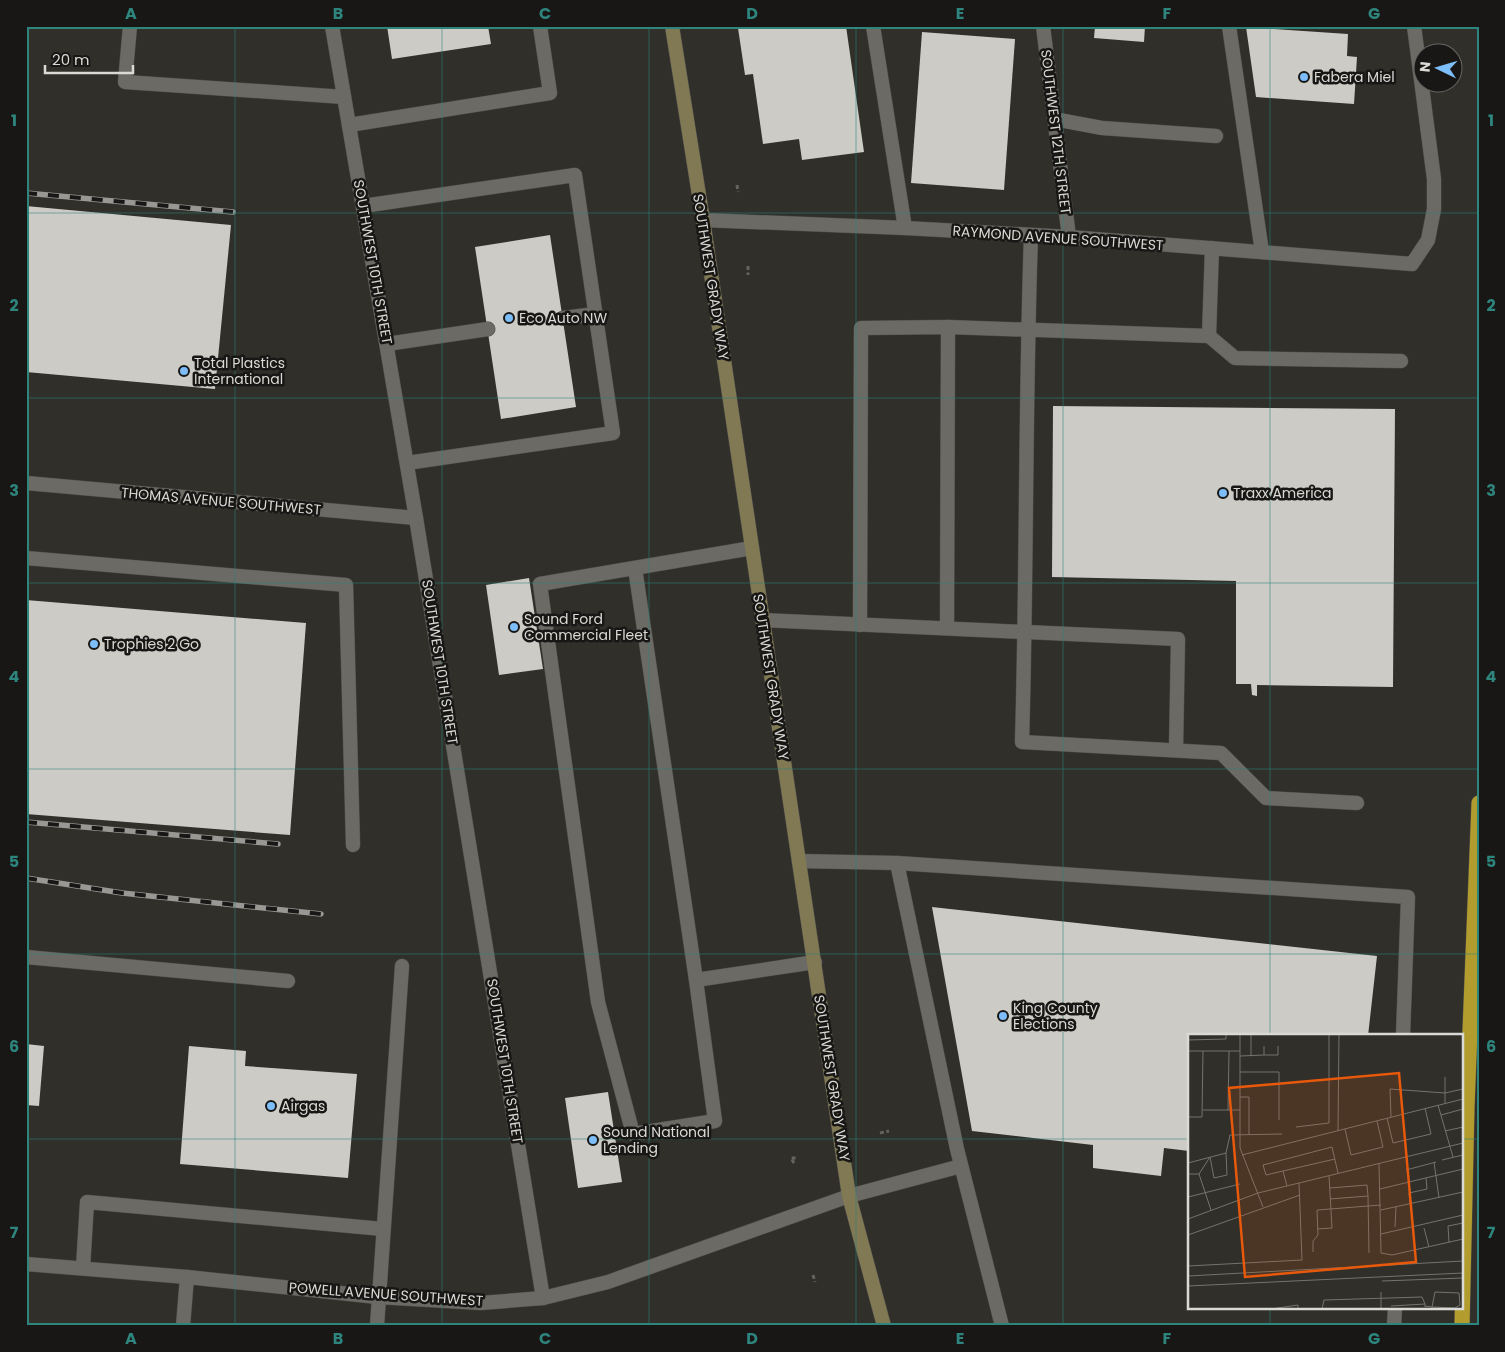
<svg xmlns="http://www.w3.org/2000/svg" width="1505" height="1352" viewBox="0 0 1505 1352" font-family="Poppins,sans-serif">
	<rect width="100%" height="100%" fill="#302f2a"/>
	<g fill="#cdcbc5">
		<polygon points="387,26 488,26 491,44 392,59"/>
		<polygon points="750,26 846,26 864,152 802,160 799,139 763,144 753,74 745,75 738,28"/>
		<polygon points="1095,26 1145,26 1144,42 1094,38"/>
		<polygon points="1246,27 1348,34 1347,56 1357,57 1354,104 1256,97"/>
		<polygon points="922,32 1015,39 1004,190 911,183"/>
		<polygon points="26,206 231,225 215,389 26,372"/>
		<polygon points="550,235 576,407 501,419 475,247"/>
		<polygon points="1053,406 1395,409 1393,687 1257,685 1257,696 1252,695 1251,684 1236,684 1236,581 1052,577"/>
		<polygon points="529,578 543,669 499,675 486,585"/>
		<polygon points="26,600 306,623 290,835 26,814"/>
		<polygon points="932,907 1377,956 1368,1036 1189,1036 1189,1151 1164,1148 1161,1176 1093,1168 1093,1145 972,1131"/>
		<polygon points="26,1044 44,1046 39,1106 26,1105"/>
		<polygon points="189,1046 246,1051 245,1066 357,1074 348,1178 180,1164"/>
		<polygon points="608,1092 622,1182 578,1188 565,1098"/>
	</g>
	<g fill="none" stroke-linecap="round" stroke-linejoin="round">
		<g stroke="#4e4d49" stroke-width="15">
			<g id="service">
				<polyline points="130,26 125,82 344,97"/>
				<polyline points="873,26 905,228"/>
				<polyline points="1229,26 1262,252"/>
				<polyline points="1054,119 1102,128 1216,136"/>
				<polyline points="349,125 550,93 540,26"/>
				<polyline points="363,206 575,175 613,433 407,463"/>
				<path d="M1031,235C1025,404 1027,573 1022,742L1221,753L1266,798L1357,803"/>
				<polyline points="563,318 596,314"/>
				<polyline points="948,327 1209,336 1235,358 1401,361"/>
				<polyline points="1209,336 1212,248"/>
				<polyline points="387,344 488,329"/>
				<polyline points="752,548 540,584 598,1002 633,1134 715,1121 696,980 815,962"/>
				<polyline points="26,558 346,585 353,845"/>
				<polyline points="635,568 696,980"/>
				<polyline points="762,620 1178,639 1176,750"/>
				<polyline points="860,625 861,328 948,327 947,628"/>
				<polyline points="799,861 897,863 1408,897 1403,1036"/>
				<polyline points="897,863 957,1149 1002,1326"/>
				<polyline points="26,957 288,981"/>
				<polyline points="849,1196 961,1166"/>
				<polyline points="83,1268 87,1202 383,1229"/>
				<polyline points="183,1326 187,1277"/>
				<polyline points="377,1326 402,966"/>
				<polyline points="1394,1326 1395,1308"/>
			</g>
		</g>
		<g stroke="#4e4d49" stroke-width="15">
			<g id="minor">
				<polyline points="332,26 416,518 543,1298"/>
				<polyline points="1043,26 1069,237"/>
				<polyline points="703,220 905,228 1069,237 1412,264 1428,240 1434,209 1434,179 1414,26"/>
				<polyline points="26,483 416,518"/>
				<polyline points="26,1264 187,1277 378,1297 481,1303 543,1298 608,1282 849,1196"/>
			</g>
		</g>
		<g stroke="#4e4d49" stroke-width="15">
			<polyline id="secondary" points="672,26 703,220 849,1196 884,1326"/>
		</g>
		<g stroke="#4e4d49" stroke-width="16">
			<polyline id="motorway" points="1462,1326 1467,1107 1479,803"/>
		</g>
		<g stroke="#64635f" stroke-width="3" stroke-dasharray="4 2.5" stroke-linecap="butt">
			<polyline points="737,185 738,192"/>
			<polyline points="748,266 748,275"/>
			<polyline points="880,1133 889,1131"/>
			<polyline points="794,1163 791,1158 796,1158"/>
			<polyline points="813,1275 815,1282"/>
		</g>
		<use href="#service" stroke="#6b6a64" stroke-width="14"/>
		<use href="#minor" stroke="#6b6a64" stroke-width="14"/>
		<use href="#secondary" stroke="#807954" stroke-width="14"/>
		<use href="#motorway" stroke="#b29c2d" stroke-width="15"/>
		<g stroke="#999894" stroke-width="5.5">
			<g id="rail">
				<polyline points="26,193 233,212"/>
				<polyline points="26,822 278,844"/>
				<polyline points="26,878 122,893 321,914"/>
			</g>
		</g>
		<use href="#rail" stroke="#181715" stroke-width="4" stroke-dasharray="11" stroke-linecap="butt"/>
	</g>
	<path fill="none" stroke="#2d857d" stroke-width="1" stroke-opacity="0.55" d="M235,26V1326M442,26V1326M649,26V1326M856,26V1326M1063,26V1326M1270,26V1036M26,213H1479M26,398H1479M26,583H1479M26,769H1479M26,954H1479M26,1139H1189M1461,1139H1479M1270,1308V1326"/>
	<g fill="#7dbef9" stroke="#181715" stroke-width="2">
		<circle cx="1304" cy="77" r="5"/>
		<circle cx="509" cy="318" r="5"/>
		<circle cx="184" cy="371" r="5"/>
		<circle cx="1223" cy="493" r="5"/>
		<circle cx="514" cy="627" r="5"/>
		<circle cx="94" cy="644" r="5"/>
		<circle cx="1003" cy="1016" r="5"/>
		<circle cx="271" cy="1106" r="5"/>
		<circle cx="593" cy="1140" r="5"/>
	</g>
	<g text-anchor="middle" stroke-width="5" stroke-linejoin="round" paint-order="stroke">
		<g font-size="14" fill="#d9d9d5" stroke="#181715" text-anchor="start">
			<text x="1314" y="82">Fabera Miel</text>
			<text x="519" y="323">Eco Auto NW</text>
			<text x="194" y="368">Total Plastics<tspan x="194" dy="16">International</tspan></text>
			<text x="1233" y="498">Traxx America</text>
			<text x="524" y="624">Sound Ford<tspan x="524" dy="16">Commercial Fleet</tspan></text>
			<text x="104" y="649">Trophies 2 Go</text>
			<text x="1013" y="1013">King County<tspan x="1013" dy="16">Elections</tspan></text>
			<text x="281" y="1111">Airgas</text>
			<text x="603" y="1137">Sound National<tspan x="603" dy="16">Lending</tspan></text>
		</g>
		<g font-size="14" fill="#d9d9d5" stroke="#181715">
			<text transform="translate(1056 132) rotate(83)" y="5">SOUTHWEST 12TH STREET</text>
			<text transform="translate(1058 238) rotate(4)" y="5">RAYMOND AVENUE SOUTHWEST</text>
			<text transform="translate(373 262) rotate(80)" y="5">SOUTHWEST 10TH STREET</text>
			<text transform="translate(711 277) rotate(81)" y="5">SOUTHWEST GRADY WAY</text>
			<text transform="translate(221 501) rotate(5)" y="5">THOMAS AVENUE SOUTHWEST</text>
			<text transform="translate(440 662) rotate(81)" y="5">SOUTHWEST 10TH STREET</text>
			<text transform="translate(771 677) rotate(81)" y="5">SOUTHWEST GRADY WAY</text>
			<text transform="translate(505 1061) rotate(81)" y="5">SOUTHWEST 10TH STREET</text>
			<text transform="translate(832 1078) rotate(81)" y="5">SOUTHWEST GRADY WAY</text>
			<text transform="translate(386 1294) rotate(4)" y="5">POWELL AVENUE SOUTHWEST</text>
		</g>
	</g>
	<g transform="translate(1188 1034)">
		<rect width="275" height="275" fill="#302f2a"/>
		<path fill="none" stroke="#74736e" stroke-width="1" d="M52,0V114L75,173M63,0V22M0,6L38,5V0M0,17H15L14,83H0M15,17H52M76,21H90V12M52,22L76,21V12M52,38H91V86M257,43V69M52,63H61V101M250,71L265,123M15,76H52M40,76L41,17M253,81L275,75M203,83L202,55L257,59L275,55M199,84L205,109L243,100L237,74M108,93L141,89V0M157,95L163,121L195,113L189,87M150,97L151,0M257,97L275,93M54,121L275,65M22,123L26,144L39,141L38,119L42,101L94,100M254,126L275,121M246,128L251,164M0,129L38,119M191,130L193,219L204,221L275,205M218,136L248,128M95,137L147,125M0,140H11L23,176M11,140L22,123M99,152L95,137L78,141L75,131L144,113L150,139M142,154L179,151L180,162L142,165M192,155L275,135M180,162L181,219M0,163L52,150M222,170L221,159L239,155L238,144M193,176L275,158M0,185L70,159L275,109M207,193L208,173M236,194L241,213M129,195L144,194L141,142M193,200L275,181M0,201L112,161M261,209L260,192L275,189M125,218V207L130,201L129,176L193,171M0,232L114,226L111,149M0,242L275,227M194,247L275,244M0,252L275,239M193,258V275M203,272L237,270V273M237,272L244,273L267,274L272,271L271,259L247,258L244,273M10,275H36M83,275L110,271V275M134,275L136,266L234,263L237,270"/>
		<path fill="#e8590c" fill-opacity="0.15" stroke="#e8590c" stroke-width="2.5" d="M211,39L228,228L57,243L41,54Z"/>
		<rect width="275" height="275" fill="none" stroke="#d9d9d5" stroke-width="2.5"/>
	</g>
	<rect width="1505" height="1352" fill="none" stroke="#181715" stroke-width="55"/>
	<g transform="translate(1438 68) rotate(275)"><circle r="24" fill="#181715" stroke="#656562"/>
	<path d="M0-4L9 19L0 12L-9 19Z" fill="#7dbef9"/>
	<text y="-8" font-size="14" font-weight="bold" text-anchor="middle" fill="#d9d9d5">N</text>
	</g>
	<path d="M45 65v8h88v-8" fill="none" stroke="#d9d9d5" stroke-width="2.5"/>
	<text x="52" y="65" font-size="15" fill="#d9d9d5" stroke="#181715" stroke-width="4" paint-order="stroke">20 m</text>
	<rect x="28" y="28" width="1450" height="1296" fill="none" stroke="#2d857d" stroke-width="2"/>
	<g font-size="16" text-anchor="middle" font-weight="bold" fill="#2d857d">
		<text x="131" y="19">A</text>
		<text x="338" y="19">B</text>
		<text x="545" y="19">C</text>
		<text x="752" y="19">D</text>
		<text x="960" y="19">E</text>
		<text x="1167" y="19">F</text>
		<text x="1374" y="19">G</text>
		<text x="14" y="126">1</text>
		<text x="1491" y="126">1</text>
		<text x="14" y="311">2</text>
		<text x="1491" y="311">2</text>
		<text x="14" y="496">3</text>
		<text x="1491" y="496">3</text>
		<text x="14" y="682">4</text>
		<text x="1491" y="682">4</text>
		<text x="14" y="867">5</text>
		<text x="1491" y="867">5</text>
		<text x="14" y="1052">6</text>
		<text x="1491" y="1052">6</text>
		<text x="14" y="1238">7</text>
		<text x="1491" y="1238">7</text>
		<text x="131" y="1344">A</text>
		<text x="338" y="1344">B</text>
		<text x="545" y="1344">C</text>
		<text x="752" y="1344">D</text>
		<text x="960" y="1344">E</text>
		<text x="1167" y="1344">F</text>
		<text x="1374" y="1344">G</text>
	</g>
</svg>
